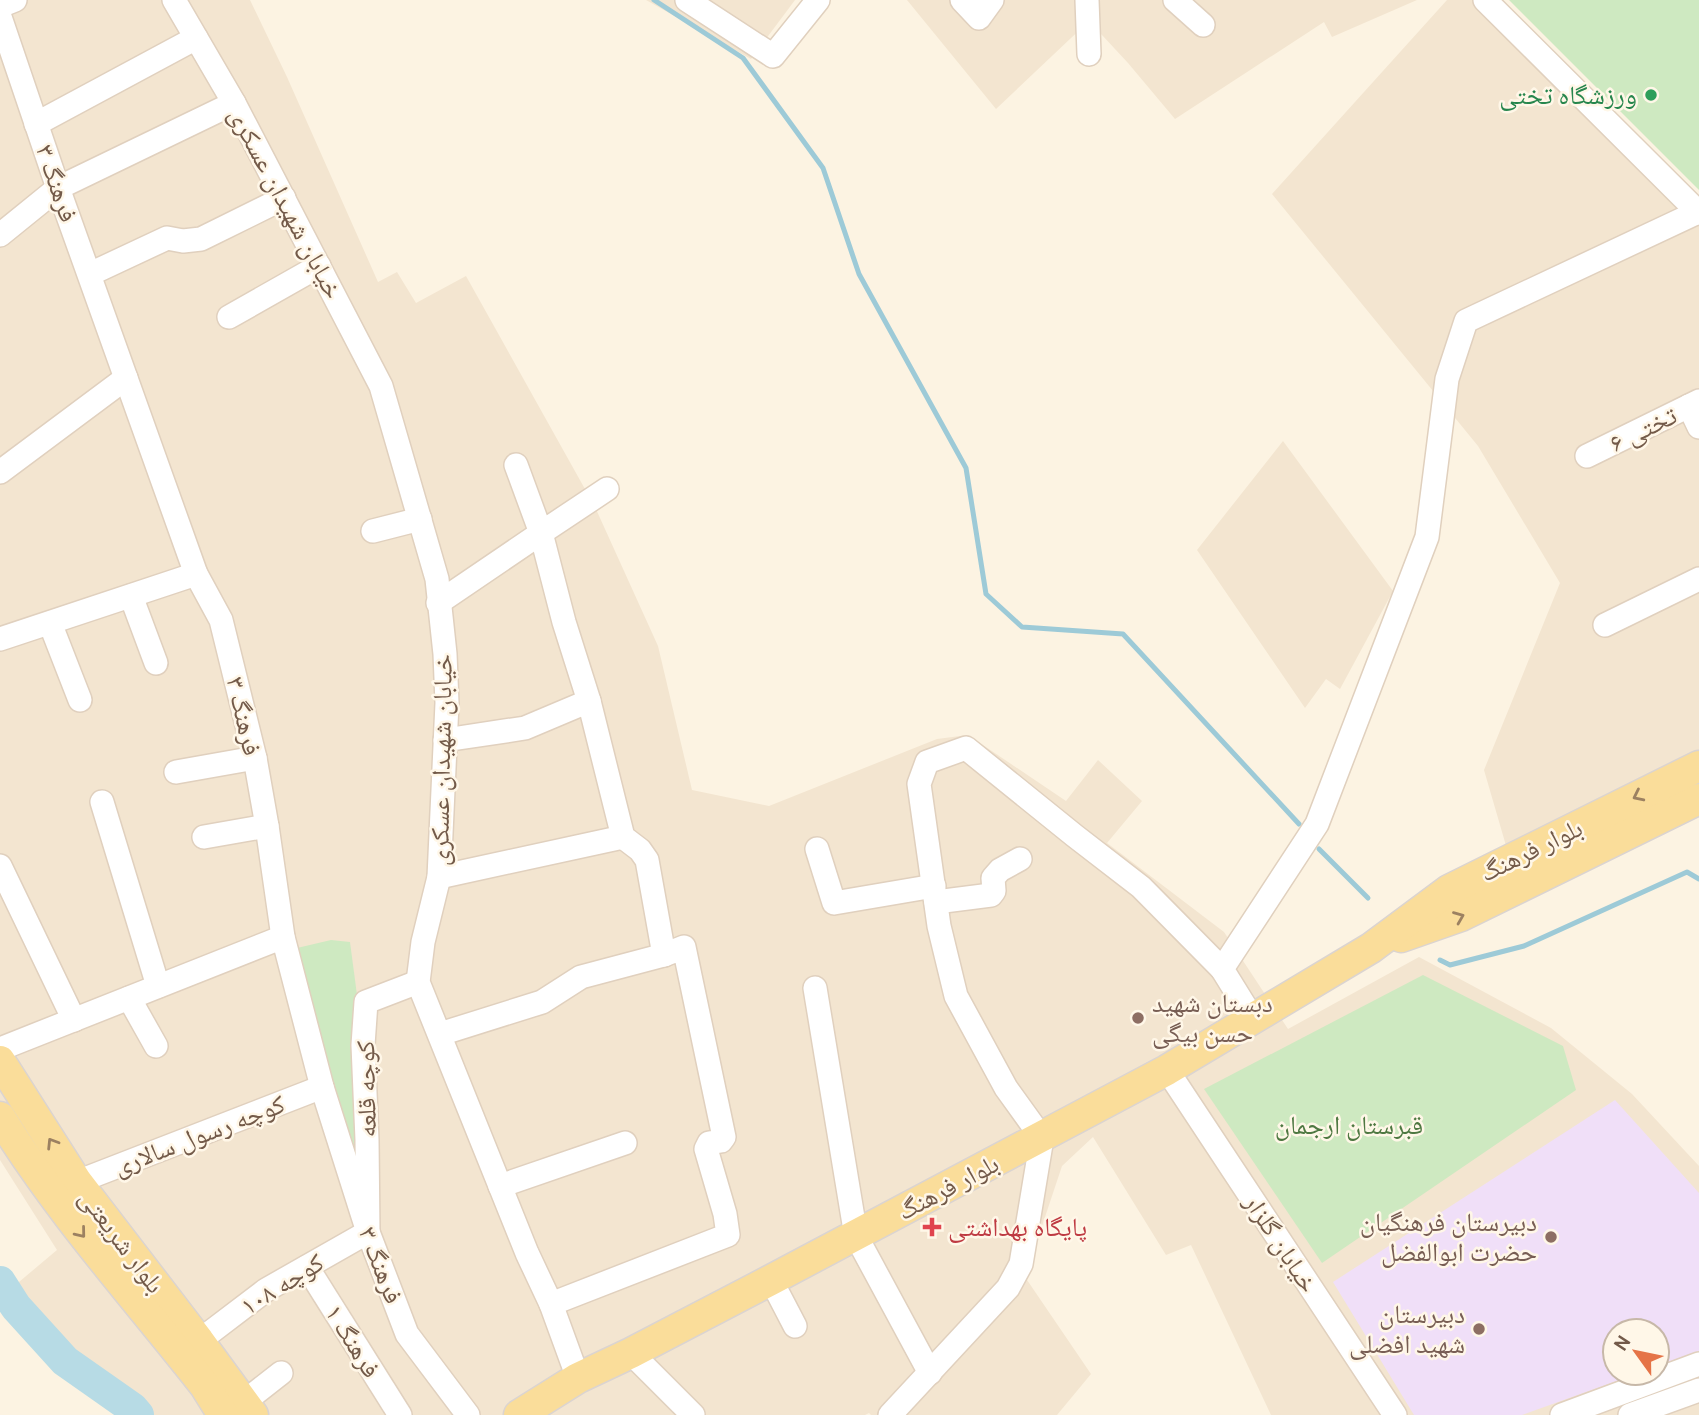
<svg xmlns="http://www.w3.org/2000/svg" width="1699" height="1415" viewBox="0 0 1699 1415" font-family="Cabin,'Noto Naskh Arabic',sans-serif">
	<rect width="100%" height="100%" fill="#fcf3e2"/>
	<g fill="#f3e5d0" fill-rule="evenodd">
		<path d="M0,0H250L287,77L378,282L397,272L416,303L466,276L595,507L658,646L692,790L769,806L937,739L968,735L1066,801L1098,760L1142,801L1107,843L1224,932L1288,1029L1419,957L1551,1028L1632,1094L1699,1166V1415H1271L1191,1245L1166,1255L1093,1137L1062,1166L1025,1277L1091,1374L1057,1415H871L869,1413L865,1415H132L38,1332L13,1287L57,1250L0,1160ZM1615,1331H1657V1373H1615Z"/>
		<polygon points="646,0 795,0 751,59"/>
		<polygon points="907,0 1417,0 1332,37 1324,22 1175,119 1128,63 1089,21 996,109"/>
		<polygon points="1447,0 1475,0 1699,206 1699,789 1516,880 1484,770 1560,583 1478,446 1272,194"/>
		<polygon points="1283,441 1393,591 1340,689 1326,679 1305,708 1197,550"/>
	</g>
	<polygon fill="#f0dff8" points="1615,1100 1699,1193 1699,1351 1657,1366 1657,1331 1615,1331 1615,1373 1639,1373 1522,1415 1414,1415 1333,1282"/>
	<g fill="#cee9c1">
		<polygon points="1509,0 1699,0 1699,190"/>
		<polygon points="331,940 350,942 357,995 361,1183 320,1058 297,948"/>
		<polygon points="1423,975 1563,1046 1576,1090 1322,1263 1204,1089"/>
	</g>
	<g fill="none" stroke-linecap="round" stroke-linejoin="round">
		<g stroke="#9dcad7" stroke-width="5">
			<polyline points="654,0 743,58 823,168 859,274 966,468 986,594 1022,627 1123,634 1299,824"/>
			<polyline points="1319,849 1368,898"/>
			<polyline points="1440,960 1450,965 1524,946 1687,872 1699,879"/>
		</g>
		<polyline stroke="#b7dbe5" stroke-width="32" points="0,1282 16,1307 65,1361 132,1408 138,1415"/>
		<g stroke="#e0d0be" stroke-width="26">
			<g id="minor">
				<polyline points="174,0 234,103 381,386 437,579 445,654 447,703 439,877 423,942 418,982 527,1253 551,1304 578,1378"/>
				<polyline points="687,0 773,56 818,0"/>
				<polyline points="962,0 979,18 992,0"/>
				<polyline points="1087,0 1089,54"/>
				<polyline points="1175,0 1203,25"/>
				<polyline points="1485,0 1699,213"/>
				<polyline points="0,6 15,0"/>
				<polyline points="0,17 58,188 196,574 221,620 255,758 267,826 283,937 322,1087 368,1232 407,1334 468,1415"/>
				<polyline points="36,124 196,38"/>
				<polyline points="0,235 58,188 234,103"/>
				<polyline points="90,274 167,238 183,241 201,239 284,198"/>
				<polyline points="229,317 319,266"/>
				<polyline points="1689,406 1699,427"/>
				<polyline points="1587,456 1699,401"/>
				<polyline points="516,465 541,533 607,489"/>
				<polyline points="0,472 126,378"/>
				<polyline points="373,531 420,519"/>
				<polyline points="131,596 156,663"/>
				<polyline points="438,603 541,533 564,622 589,701 623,837 640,850 647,860 664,955"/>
				<polyline points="50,623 80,700"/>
				<polyline points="1605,625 1699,579"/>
				<polyline points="0,639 196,574"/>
				<polyline points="445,740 525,728 589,701"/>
				<polyline points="176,772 255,758"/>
				<polyline points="102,802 158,986"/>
				<polyline points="204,837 267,826"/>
				<polyline points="817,849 834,903 934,886"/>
				<polyline points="0,866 74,1020"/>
				<polyline points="439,877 623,837"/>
				<polyline points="936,902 991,895 994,891 993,878 1000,870 1020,859"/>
				<polyline points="815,988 856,1236 930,1373"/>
				<polyline points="129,998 156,1046"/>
				<polyline points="1253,1019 1222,969 1317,824 1427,537 1447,379 1466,321 1698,212"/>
				<polyline points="440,1034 542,1002 581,977 664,955 684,947 724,1137 721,1141 709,1143 706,1149 725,1214 728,1235 551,1304"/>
				<polyline points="0,1049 283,937"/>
				<polyline points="1167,1070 1395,1415"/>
				<polyline points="77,1182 322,1087"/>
				<polyline points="500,1186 625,1143"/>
				<polyline points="307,1267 400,1415"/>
				<polyline points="771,1280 795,1326"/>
				<polyline points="199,1341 266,1290 368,1232 367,1140 363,1045 366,1002 418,982"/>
				<polyline points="631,1353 693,1415"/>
				<polyline points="244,1402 281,1373"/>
				<polyline points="890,1415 1008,1288 1021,1264 1042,1138 1006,1088 956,996 939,926 919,784 927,762 966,748 1075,836 1141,887 1222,969"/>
				<polyline points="1562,1415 1699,1364"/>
				<polyline points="1630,1415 1699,1390"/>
			</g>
		</g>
		<g stroke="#dbd4d0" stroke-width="33">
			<g id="major">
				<polyline points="1401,937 1461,916 1699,799"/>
				<polyline points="0,1061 77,1182 199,1341 253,1415"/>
				<path d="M0,1117C59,1213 135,1297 205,1386L223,1415"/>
				<polyline points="519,1415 578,1378 631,1353 771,1280 1167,1070 1371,948 1449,890 1699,766"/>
			</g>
		</g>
		<use href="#minor" stroke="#fff" stroke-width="23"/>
		<use href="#major" stroke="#fadd9a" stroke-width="30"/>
	</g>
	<defs><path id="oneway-chevron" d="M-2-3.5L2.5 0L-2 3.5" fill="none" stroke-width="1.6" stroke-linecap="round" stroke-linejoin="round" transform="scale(1.75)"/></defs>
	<g stroke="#9c8161">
		<use href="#oneway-chevron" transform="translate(1638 796) rotate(154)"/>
		<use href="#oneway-chevron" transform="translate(1459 917) rotate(-22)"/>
		<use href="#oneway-chevron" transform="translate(52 1143) rotate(-122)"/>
		<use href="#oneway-chevron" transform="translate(81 1233) rotate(51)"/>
	</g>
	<circle fill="#2e9e5b" stroke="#fff7e8" stroke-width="2.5" cx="1651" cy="95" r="7"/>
	<g fill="#8d6e63" stroke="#fff7e8" stroke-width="2.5">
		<circle cx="1138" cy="1018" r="7"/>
		<circle cx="1551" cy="1237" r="7"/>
		<circle cx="1479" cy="1329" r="7"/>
	</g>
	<path fill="#e0444e" stroke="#fff7e8" stroke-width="2.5" d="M928.5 1216.5h7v7h7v7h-7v7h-7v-7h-7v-7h7z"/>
	<g text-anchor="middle" stroke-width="5" stroke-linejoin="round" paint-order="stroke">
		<g font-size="26" fill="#27864d" stroke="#fff7e8" text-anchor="end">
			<text x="1637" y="104">ورزشگاه تختی</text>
		</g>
		<g font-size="26" fill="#735a49" stroke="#fff7e8">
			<text transform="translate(57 183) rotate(71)" y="9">فرهنگ ۳</text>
			<text transform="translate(286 203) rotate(62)" y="9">خیابان شهیدان عسکری</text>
			<text transform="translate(1643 429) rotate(-26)" y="9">تختی ۶</text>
			<text transform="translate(244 716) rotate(77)" y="9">فرهنگ ۳</text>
			<text transform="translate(441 760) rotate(-89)" y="9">خیابان شهیدان عسکری</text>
			<text transform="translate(1531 850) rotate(-26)" y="9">بلوار فرهنگ</text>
			<text transform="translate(366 1089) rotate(-91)" y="9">کوچه قلعه</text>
			<text transform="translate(199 1135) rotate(-21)" y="9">کوچه رسول سالاری</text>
			<text transform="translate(948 1187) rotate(-28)" y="9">بلوار فرهنگ</text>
			<text transform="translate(122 1241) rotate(53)" y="9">بلوار شریعتی</text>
			<text transform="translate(1281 1243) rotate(57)" y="9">خیابان گلزار</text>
			<text transform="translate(381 1265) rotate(69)" y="9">فرهنگ ۳</text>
			<text transform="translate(282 1284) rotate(-32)" y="9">کوچه ۱۰۸</text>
			<text transform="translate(353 1341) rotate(58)" y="9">فرهنگ ۱</text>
		</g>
		<g font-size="26" fill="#785e54" stroke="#fff7e8" text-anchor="end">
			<text x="1152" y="1012" text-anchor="start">دبستان شهید<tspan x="1152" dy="30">حسن بیگی</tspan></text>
			<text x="1537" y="1231">دبیرستان فرهنگیان<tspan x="1537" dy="30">حضرت ابوالفضل</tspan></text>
			<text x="1465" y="1323">دبیرستان<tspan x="1465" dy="30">شهید افضلی</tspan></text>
		</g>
		<g font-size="26" fill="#4e7841" stroke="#fff7e8">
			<text x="1349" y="1134">قبرستان ارجمان</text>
		</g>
		<g font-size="26" fill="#be3a42" stroke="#fff7e8" text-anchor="start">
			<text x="948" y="1236">پایگاه بهداشتی</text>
		</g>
	</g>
	<g transform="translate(1636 1352) rotate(303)"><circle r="33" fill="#fff7e8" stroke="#c7b8a8" stroke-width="2"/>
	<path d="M0-5L12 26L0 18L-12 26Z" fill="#e57447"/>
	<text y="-10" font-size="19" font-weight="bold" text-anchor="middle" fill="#735a49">N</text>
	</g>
</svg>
